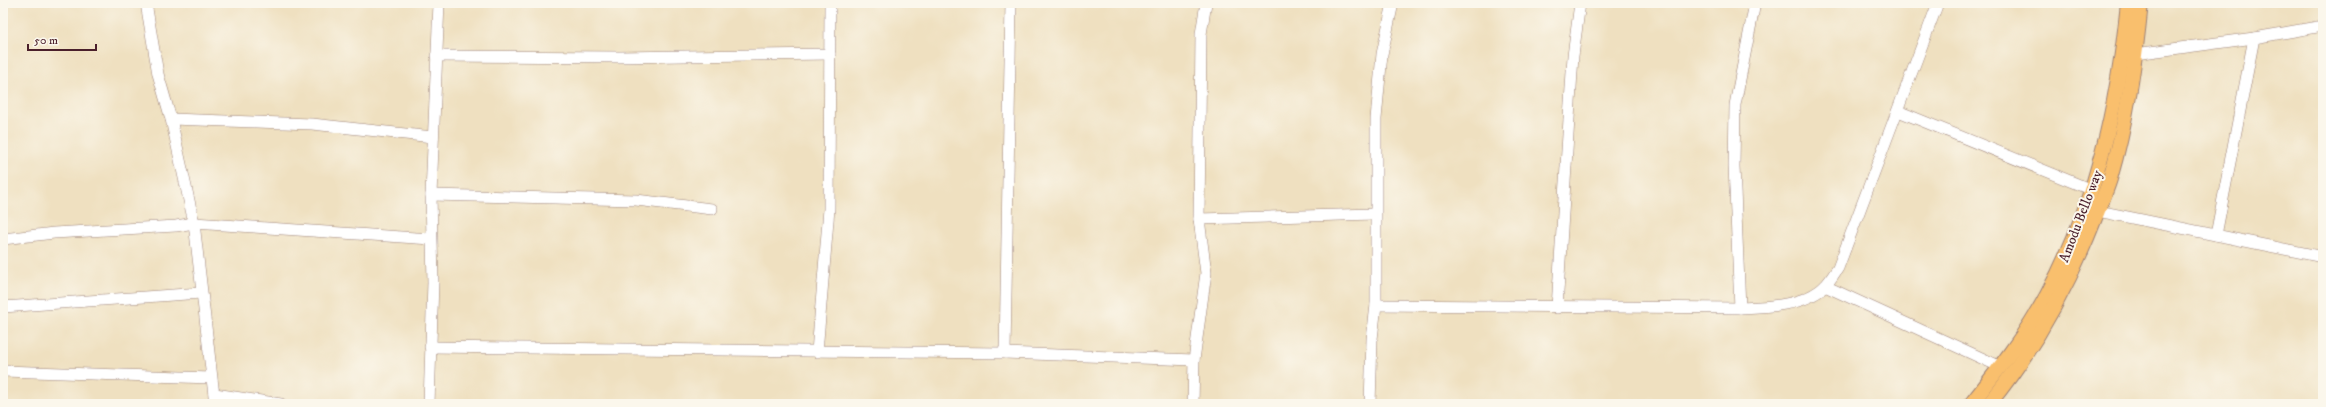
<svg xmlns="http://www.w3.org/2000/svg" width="2326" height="407" viewBox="0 0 2326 407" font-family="'IM FELL DW Pica',serif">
	<rect width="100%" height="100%" fill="#fbf7ec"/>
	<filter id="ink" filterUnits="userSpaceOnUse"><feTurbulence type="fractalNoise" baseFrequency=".025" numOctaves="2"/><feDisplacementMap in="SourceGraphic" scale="8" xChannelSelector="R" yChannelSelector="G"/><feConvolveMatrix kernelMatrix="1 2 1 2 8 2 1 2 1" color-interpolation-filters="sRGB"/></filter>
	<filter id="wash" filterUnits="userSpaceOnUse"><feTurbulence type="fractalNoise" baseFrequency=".012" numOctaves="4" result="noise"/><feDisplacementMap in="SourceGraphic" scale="16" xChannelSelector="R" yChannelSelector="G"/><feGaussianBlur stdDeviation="0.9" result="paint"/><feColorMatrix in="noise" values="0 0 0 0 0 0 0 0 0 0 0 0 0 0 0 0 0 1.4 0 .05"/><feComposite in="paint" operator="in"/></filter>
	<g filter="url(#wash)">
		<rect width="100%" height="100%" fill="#efe0c0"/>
	</g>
	<g filter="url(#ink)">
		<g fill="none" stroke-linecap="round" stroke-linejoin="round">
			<g stroke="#9c8076" stroke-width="12">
				<g id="minor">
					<polyline points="146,3 158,74 171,119 194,223 215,404"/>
					<polyline points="2135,54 2254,38 2323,26"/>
					<polyline points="436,56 619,57 830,54"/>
					<polyline points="1898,111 2092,190"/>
					<polyline points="171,119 312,124 433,137"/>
					<polyline points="431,195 636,200 712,209"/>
					<polyline points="2098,211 2323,257"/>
					<polyline points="1199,219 1375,214"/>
					<polyline points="2216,235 2254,38"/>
					<polyline points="3,239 54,233 176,226 194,223 431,239"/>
					<polyline points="1825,286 2001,367"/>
					<path d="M1376,305L1740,308C1767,307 1805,306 1825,286C1830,281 1834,274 1838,268L1938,3"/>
					<polyline points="3,307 201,293"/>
					<polyline points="1557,308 1573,56 1580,3"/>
					<polyline points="1740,308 1734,166 1735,105 1755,3"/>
					<polyline points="430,347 1005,353 1194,360"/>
					<polyline points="817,352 829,209 830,3"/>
					<polyline points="1005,353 1011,3"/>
					<polyline points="3,371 211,378"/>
					<polyline points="215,394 281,404"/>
					<polyline points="429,404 433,282 431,195 439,3"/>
					<polyline points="1193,404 1194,360 1206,273 1199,219 1201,34 1206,3"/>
					<polyline points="1370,404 1372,339 1376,305 1376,119 1382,54 1393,3"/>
				</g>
			</g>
			<g stroke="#9c8076" stroke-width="16">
				<g id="major">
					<path d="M1971,404C1999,369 2026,334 2047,295C2096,204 2118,105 2128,3"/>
					<path d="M1989,404C2034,349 2069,285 2095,218C2100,205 2106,192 2110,179C2127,121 2135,62 2141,3"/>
				</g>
			</g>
			<use href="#minor" stroke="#fff" stroke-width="11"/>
			<use href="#major" stroke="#f9bf6d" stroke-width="14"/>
		</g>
	</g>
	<g text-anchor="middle" stroke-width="4" stroke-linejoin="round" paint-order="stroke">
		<g font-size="14" fill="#4a1f2b" stroke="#fbf7ec">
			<text transform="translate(2080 216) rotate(-69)" y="5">Amodu Bello way</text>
		</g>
	</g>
	<rect width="2326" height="407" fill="none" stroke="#fbf7ec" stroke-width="16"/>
	<path d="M28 44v6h68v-6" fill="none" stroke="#4a1f2b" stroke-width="2"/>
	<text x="34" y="44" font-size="12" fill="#4a1f2b" stroke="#fbf7ec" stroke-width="3" paint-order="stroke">50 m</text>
</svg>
